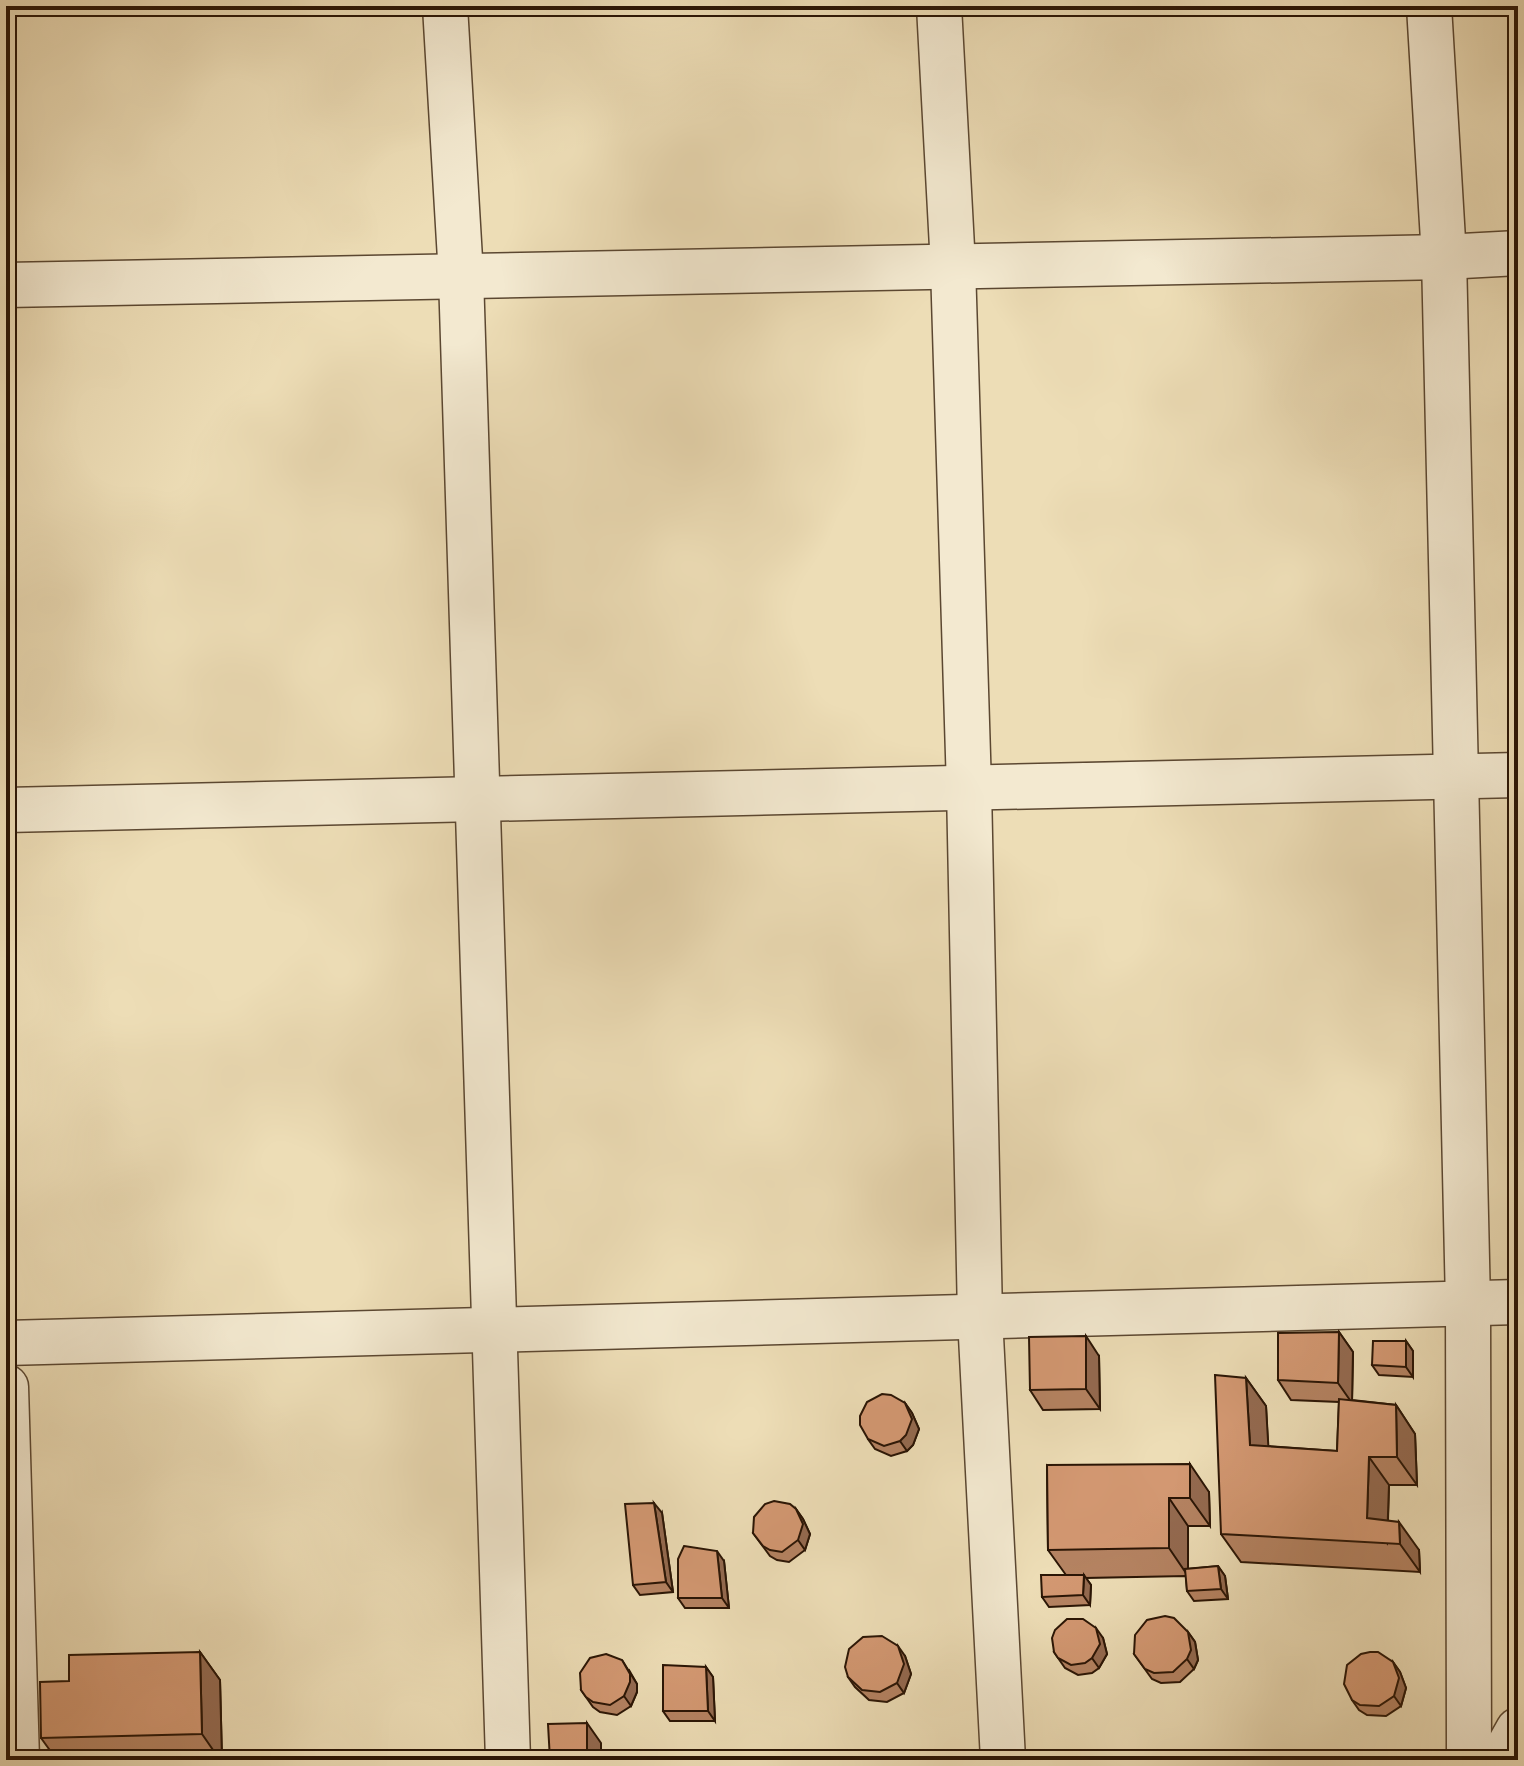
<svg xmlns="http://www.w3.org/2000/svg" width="1524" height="1766" viewBox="0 0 1524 1766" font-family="'Libre Bodoni',serif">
	<rect width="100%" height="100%" fill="#edddb6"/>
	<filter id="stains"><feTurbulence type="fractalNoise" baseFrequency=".0025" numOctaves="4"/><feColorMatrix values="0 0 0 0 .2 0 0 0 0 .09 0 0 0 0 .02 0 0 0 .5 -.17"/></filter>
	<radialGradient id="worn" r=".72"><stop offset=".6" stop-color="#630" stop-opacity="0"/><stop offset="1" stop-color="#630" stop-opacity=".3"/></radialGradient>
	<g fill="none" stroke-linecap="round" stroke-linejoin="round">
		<g stroke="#5b4731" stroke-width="47">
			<g id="street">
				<polyline points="445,6 461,276 508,1760"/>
				<polyline points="939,6 953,266 969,788 980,1317 1003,1760"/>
				<polyline points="1429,6 1444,257 1456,776 1468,1304 1469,1760"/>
				<polyline points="6,285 1444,257 1518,253"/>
				<polyline points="6,810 1518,775"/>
				<polyline points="6,1343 1518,1302"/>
				<polyline points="6,1387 17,1760"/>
				<polyline points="1501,1760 1518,1730"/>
			</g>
		</g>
		<use href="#street" stroke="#f3e9d0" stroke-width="44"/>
	</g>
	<g fill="#b58362" stroke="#2a1505" stroke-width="2">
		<polygon points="1339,1332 1353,1352 1352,1400 1396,1405 1415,1434 1417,1485 1389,1485 1388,1520 1419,1550 1420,1572 1241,1562 1221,1534 1246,1378 1266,1406 1268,1446 1337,1451 1339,1402 1291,1400 1278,1380"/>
		<polygon points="1406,1341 1413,1351 1413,1377 1379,1375 1372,1365"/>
		<polygon points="1099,1356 1100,1409 1043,1410 1030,1390"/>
		<polygon points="905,1403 912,1413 919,1429 913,1445 907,1451 891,1456 875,1449 868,1439"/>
		<polygon points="1047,1465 1209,1492 1210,1526 1188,1526 1188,1569 1218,1566 1225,1576 1228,1599 1194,1601 1187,1591 1186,1576 1086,1578 1091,1585 1090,1605 1049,1607 1042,1597 1066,1575 1048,1550"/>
		<polygon points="796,1509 803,1519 810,1534 805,1550 789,1562 777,1560 770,1556 753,1533"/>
		<polygon points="662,1513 673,1592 640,1595 633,1585"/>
		<polygon points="724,1561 729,1608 685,1608 678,1598"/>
		<polygon points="1188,1632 1195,1642 1198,1660 1194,1669 1180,1682 1161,1683 1152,1679 1134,1654"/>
		<polygon points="1103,1638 1107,1654 1099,1668 1092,1673 1078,1675 1065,1668 1054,1652"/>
		<polygon points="200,1652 220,1680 222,1760 57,1760 41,1738 69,1681"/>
		<polygon points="905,1656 911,1674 904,1693 887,1702 869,1700 855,1687 848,1677"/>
		<polygon points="1393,1662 1400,1672 1406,1688 1401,1706 1386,1716 1367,1715 1359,1710 1352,1700"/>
		<polygon points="706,1667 713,1677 715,1721 670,1721 663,1711"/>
		<polygon points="629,1670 637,1684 637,1692 631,1706 617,1715 600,1712 593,1707 581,1690"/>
	</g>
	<g fill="#946a50" stroke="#2a1505" stroke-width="2">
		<polygon points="1339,1332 1353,1352 1352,1403 1338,1383"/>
		<polygon points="1086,1336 1099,1356 1100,1409 1086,1389"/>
		<polygon points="1406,1341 1413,1351 1413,1377 1406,1367"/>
		<polygon points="1246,1378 1266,1406 1270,1474 1250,1445"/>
		<polygon points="905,1403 912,1413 919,1429 913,1445 907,1451 900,1441"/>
		<polygon points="1396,1405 1415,1434 1417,1485 1397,1457"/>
		<polygon points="1369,1457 1389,1485 1387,1543 1367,1518"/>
		<polygon points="1190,1464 1209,1492 1210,1526 1190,1498"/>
		<polygon points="1169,1498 1188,1526 1188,1576 1169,1548"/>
		<polygon points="654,1503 662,1513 673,1592 666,1582"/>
		<polygon points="796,1509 803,1519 810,1534 805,1550 798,1540"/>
		<polygon points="1399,1522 1419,1550 1420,1572 1400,1544"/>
		<polygon points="717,1551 724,1561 729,1608 722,1598"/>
		<polygon points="1218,1566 1225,1576 1228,1599 1221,1589"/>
		<polygon points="1084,1575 1091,1585 1090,1605 1083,1595"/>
		<polygon points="1096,1628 1103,1638 1107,1654 1099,1668 1092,1658"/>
		<polygon points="1188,1632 1195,1642 1198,1660 1194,1669 1187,1659"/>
		<polygon points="898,1646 905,1656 911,1674 904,1693 897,1683"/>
		<polygon points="200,1652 220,1680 222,1760 220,1760 202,1734"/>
		<polygon points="622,1660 637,1684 637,1692 631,1706 624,1696"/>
		<polygon points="1393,1662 1400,1672 1406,1688 1401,1706 1394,1696"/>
		<polygon points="706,1667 713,1677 715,1721 708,1711"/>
		<polygon points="587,1723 601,1743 601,1760 587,1760"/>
	</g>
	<g fill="#d39872" stroke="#2a1505" stroke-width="2">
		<polygon points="1339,1332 1338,1383 1278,1380 1278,1333"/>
		<polygon points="1086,1336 1086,1389 1030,1390 1029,1337"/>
		<polygon points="1373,1341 1406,1341 1406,1367 1372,1365"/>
		<polygon points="1215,1375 1246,1378 1250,1445 1337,1451 1339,1399 1396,1405 1397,1457 1369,1457 1367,1518 1399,1522 1400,1544 1221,1534"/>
		<polygon points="882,1394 891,1395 905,1403 912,1419 906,1435 900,1441 884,1446 868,1439 860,1425 860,1416 867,1402"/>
		<polygon points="1190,1464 1190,1498 1169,1498 1169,1548 1048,1550 1047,1465"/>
		<polygon points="774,1501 790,1504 796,1509 803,1524 798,1540 782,1552 770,1550 763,1546 753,1533 754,1517 765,1504"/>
		<polygon points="654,1503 666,1582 633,1585 625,1504"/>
		<polygon points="684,1546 717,1551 722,1598 678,1598 678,1559"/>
		<polygon points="1218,1566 1221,1589 1187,1591 1185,1569"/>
		<polygon points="1041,1575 1084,1575 1083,1595 1042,1597"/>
		<polygon points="1165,1616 1174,1618 1188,1632 1191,1650 1187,1659 1173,1672 1154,1673 1145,1669 1134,1654 1135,1635 1147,1620"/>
		<polygon points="1067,1619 1083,1619 1096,1628 1100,1644 1092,1658 1085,1663 1071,1665 1058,1658 1054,1652 1052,1638 1055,1630"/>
		<polygon points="882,1636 898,1646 904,1664 897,1683 880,1692 862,1690 848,1677 845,1667 849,1649 863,1637"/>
		<polygon points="200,1652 202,1734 41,1738 40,1682 69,1681 69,1655"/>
		<polygon points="1370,1652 1378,1652 1393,1662 1399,1678 1394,1696 1379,1706 1360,1705 1352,1700 1344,1684 1347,1665 1361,1654"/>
		<polygon points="606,1654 622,1660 630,1674 630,1682 624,1696 610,1705 593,1702 586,1697 581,1690 580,1673 590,1658"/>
		<polygon points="663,1665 706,1667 708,1711 663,1711"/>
		<polygon points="587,1723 587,1760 550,1760 548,1724"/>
		<polygon points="1135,1751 1147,1754 1153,1760 1124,1760 1130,1754"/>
	</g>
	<rect width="1524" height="1766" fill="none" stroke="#edddb6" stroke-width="32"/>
	<rect x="8" y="8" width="1508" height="1750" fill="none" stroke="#2a1505" stroke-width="4"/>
	<rect x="16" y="16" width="1492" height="1734" fill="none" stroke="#2a1505" stroke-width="2"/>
	<rect width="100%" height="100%" filter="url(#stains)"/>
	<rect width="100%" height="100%" fill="url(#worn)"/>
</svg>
